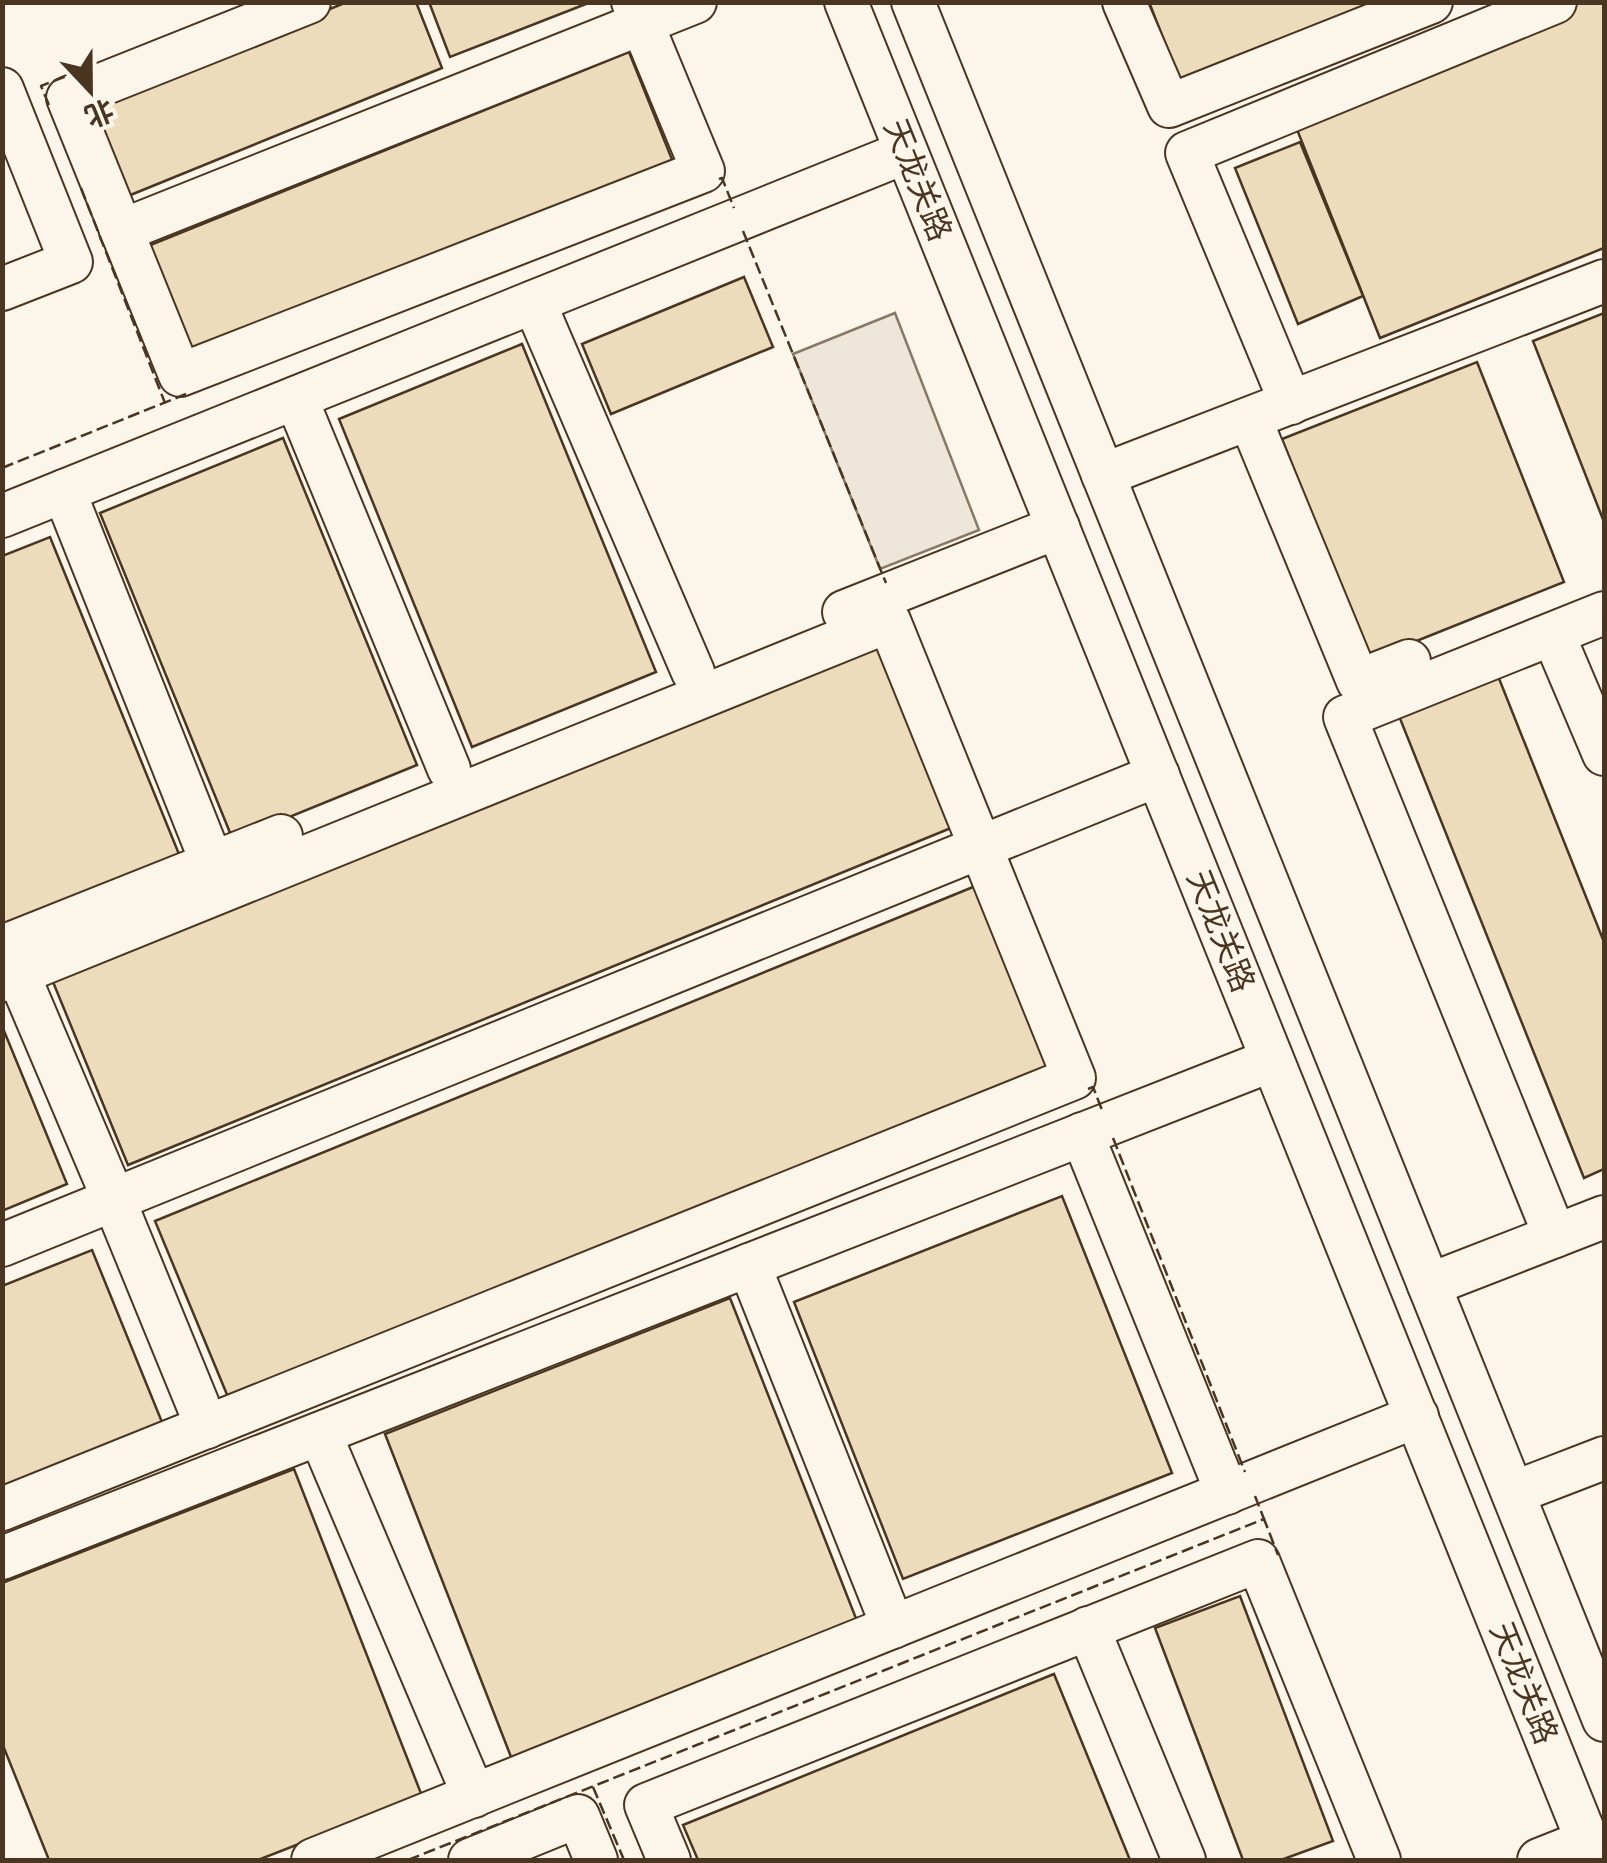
<svg xmlns="http://www.w3.org/2000/svg" width="1607" height="1863" viewBox="0 0 1607 1863" font-family="'Public Sans','Noto Sans SC',sans-serif">
	<rect width="100%" height="100%" fill="#fbf6e9"/>
	<polygon fill="#ede6d9" stroke="#887966" stroke-width="2.5" points="895,313 979,530 880,569 793,354"/>
	<g fill="#ecdcbc" stroke="#4a3520" stroke-width="2.5">
		<polygon points="347,2 416,2 442,68 128,196 92,106"/>
		<polygon points="429,2 591,2 450,57"/>
		<polygon points="1149,2 1373,2 1179,79"/>
		<polygon points="1580,2 1604,2 1604,248 1380,338 1292,117"/>
		<polygon points="629,52 675,167 188,361 143,248"/>
		<polygon points="1300,142 1363,296 1298,324 1235,168"/>
		<polygon points="744,277 773,347 611,414 582,344"/>
		<polygon points="1604,313 1604,522 1533,341"/>
		<polygon points="522,344 656,672 472,747 339,419"/>
		<polygon points="1477,362 1564,582 1369,660 1282,439"/>
		<polygon points="283,438 417,765 233,840 100,513"/>
		<polygon points="50,537 183,864 2,939 2,556"/>
		<polygon points="874,640 951,828 128,1165 51,977"/>
		<polygon points="1498,676 1604,942 1604,1169 1584,1178 1399,716"/>
		<polygon points="978,885 1055,1072 233,1409 155,1221"/>
		<polygon points="2,1026 67,1184 2,1211"/>
		<polygon points="1062,1196 1172,1473 903,1579 794,1302"/>
		<polygon points="92,1250 166,1432 2,1498 2,1286"/>
		<polygon points="730,1298 859,1626 513,1762 385,1434"/>
		<polygon points="294,1469 422,1796 258,1860 49,1860 2,1743 2,1583"/>
		<polygon points="1240,1596 1333,1841 1281,1860 1243,1860 1155,1628"/>
		<polygon points="1054,1674 1130,1860 698,1860 683,1825"/>
	</g>
	<g fill="none" stroke-linecap="round" stroke-linejoin="round">
		<g stroke="#4a3520" stroke-width="46">
			<g id="minor">
				<polyline points="309,2 68,98 180,375 703,171 633,2"/>
				<polyline points="846,2 1595,1860"/>
				<polyline points="913,2 1604,1720"/>
				<polyline points="1124,2 1169,106 1431,2"/>
				<polyline points="2,89 71,262 2,289"/>
				<polyline points="121,231 695,2"/>
				<polyline points="534,302 693,672"/>
				<polyline points="296,398 449,769"/>
				<polyline points="1291,403 1187,153 1555,2"/>
				<polyline points="1250,419 1358,681 1409,661"/>
				<polyline points="1103,475 1604,281"/>
				<polyline points="64,491 212,863"/>
				<polyline points="2,516 906,152"/>
				<polyline points="844,612 1058,527"/>
				<polyline points="1553,634 1604,754"/>
				<polyline points="2,947 281,836"/>
				<polyline points="18,974 114,1200 207,1427"/>
				<polyline points="2,980 889,621 1074,1078 2,1509"/>
				<polyline points="1082,1134 1227,1493"/>
				<polyline points="1555,1236 1345,717 1604,613"/>
				<polyline points="2,1245 1158,775"/>
				<polyline points="749,1265 893,1627"/>
				<polyline points="1429,1285 1604,1217"/>
				<polyline points="320,1434 474,1796"/>
				<polyline points="1513,1493 1604,1458"/>
				<polyline points="2,1558 1272,1060"/>
				<polyline points="1088,1628 1184,1860"/>
				<polyline points="313,1860 1417,1416"/>
				<polyline points="470,1860 578,1816 596,1860"/>
				<polyline points="669,1860 646,1805 1258,1561 1379,1860"/>
				<polyline points="1539,1860 1587,1841"/>
			</g>
		</g>
		<use href="#minor" stroke="#fbf6e9" stroke-width="42"/>
		<g stroke="#4a3520" stroke-width="2.5" stroke-dasharray="12 5" stroke-linecap="butt">
			<polyline points="49,105 41,86 69,75"/>
			<polyline points="719,179 722,178 734,208"/>
			<polyline points="81,188 165,403"/>
			<polyline points="743,231 886,583"/>
			<polyline points="2,468 186,394"/>
			<polyline points="1088,1089 1093,1087 1102,1110"/>
			<polyline points="1113,1138 1245,1472"/>
			<polyline points="1262,1520 1264,1519 1278,1555"/>
			<polyline points="593,1787 624,1860"/>
			<polyline points="408,1860 1264,1519 1255,1496"/>
		</g>
	</g>
	<g text-anchor="middle" stroke-width="8" stroke-linejoin="round" paint-order="stroke">
		<g font-size="32" fill="#4a3520" stroke="#fbf6e9">
			<text transform="translate(918 180) rotate(68)" y="11">天龙关路</text>
			<text transform="translate(1221 931) rotate(68)" y="11">天龙关路</text>
			<text transform="translate(1524 1683) rotate(68)" y="11">天龙关路</text>
		</g>
	</g>
	<rect width="1607" height="1863" fill="none" stroke="#4a3520" stroke-width="10"/>
	<g transform="translate(90 90) rotate(158)" stroke="#fbf6e9" stroke-width="8" paint-order="stroke">
	<path d="M0-8L18 38L0 25L-18 38Z" fill="#4a3520"/>
	<text y="-15" font-size="28" font-weight="bold" text-anchor="middle" fill="#4a3520">北</text>
	</g>
</svg>
